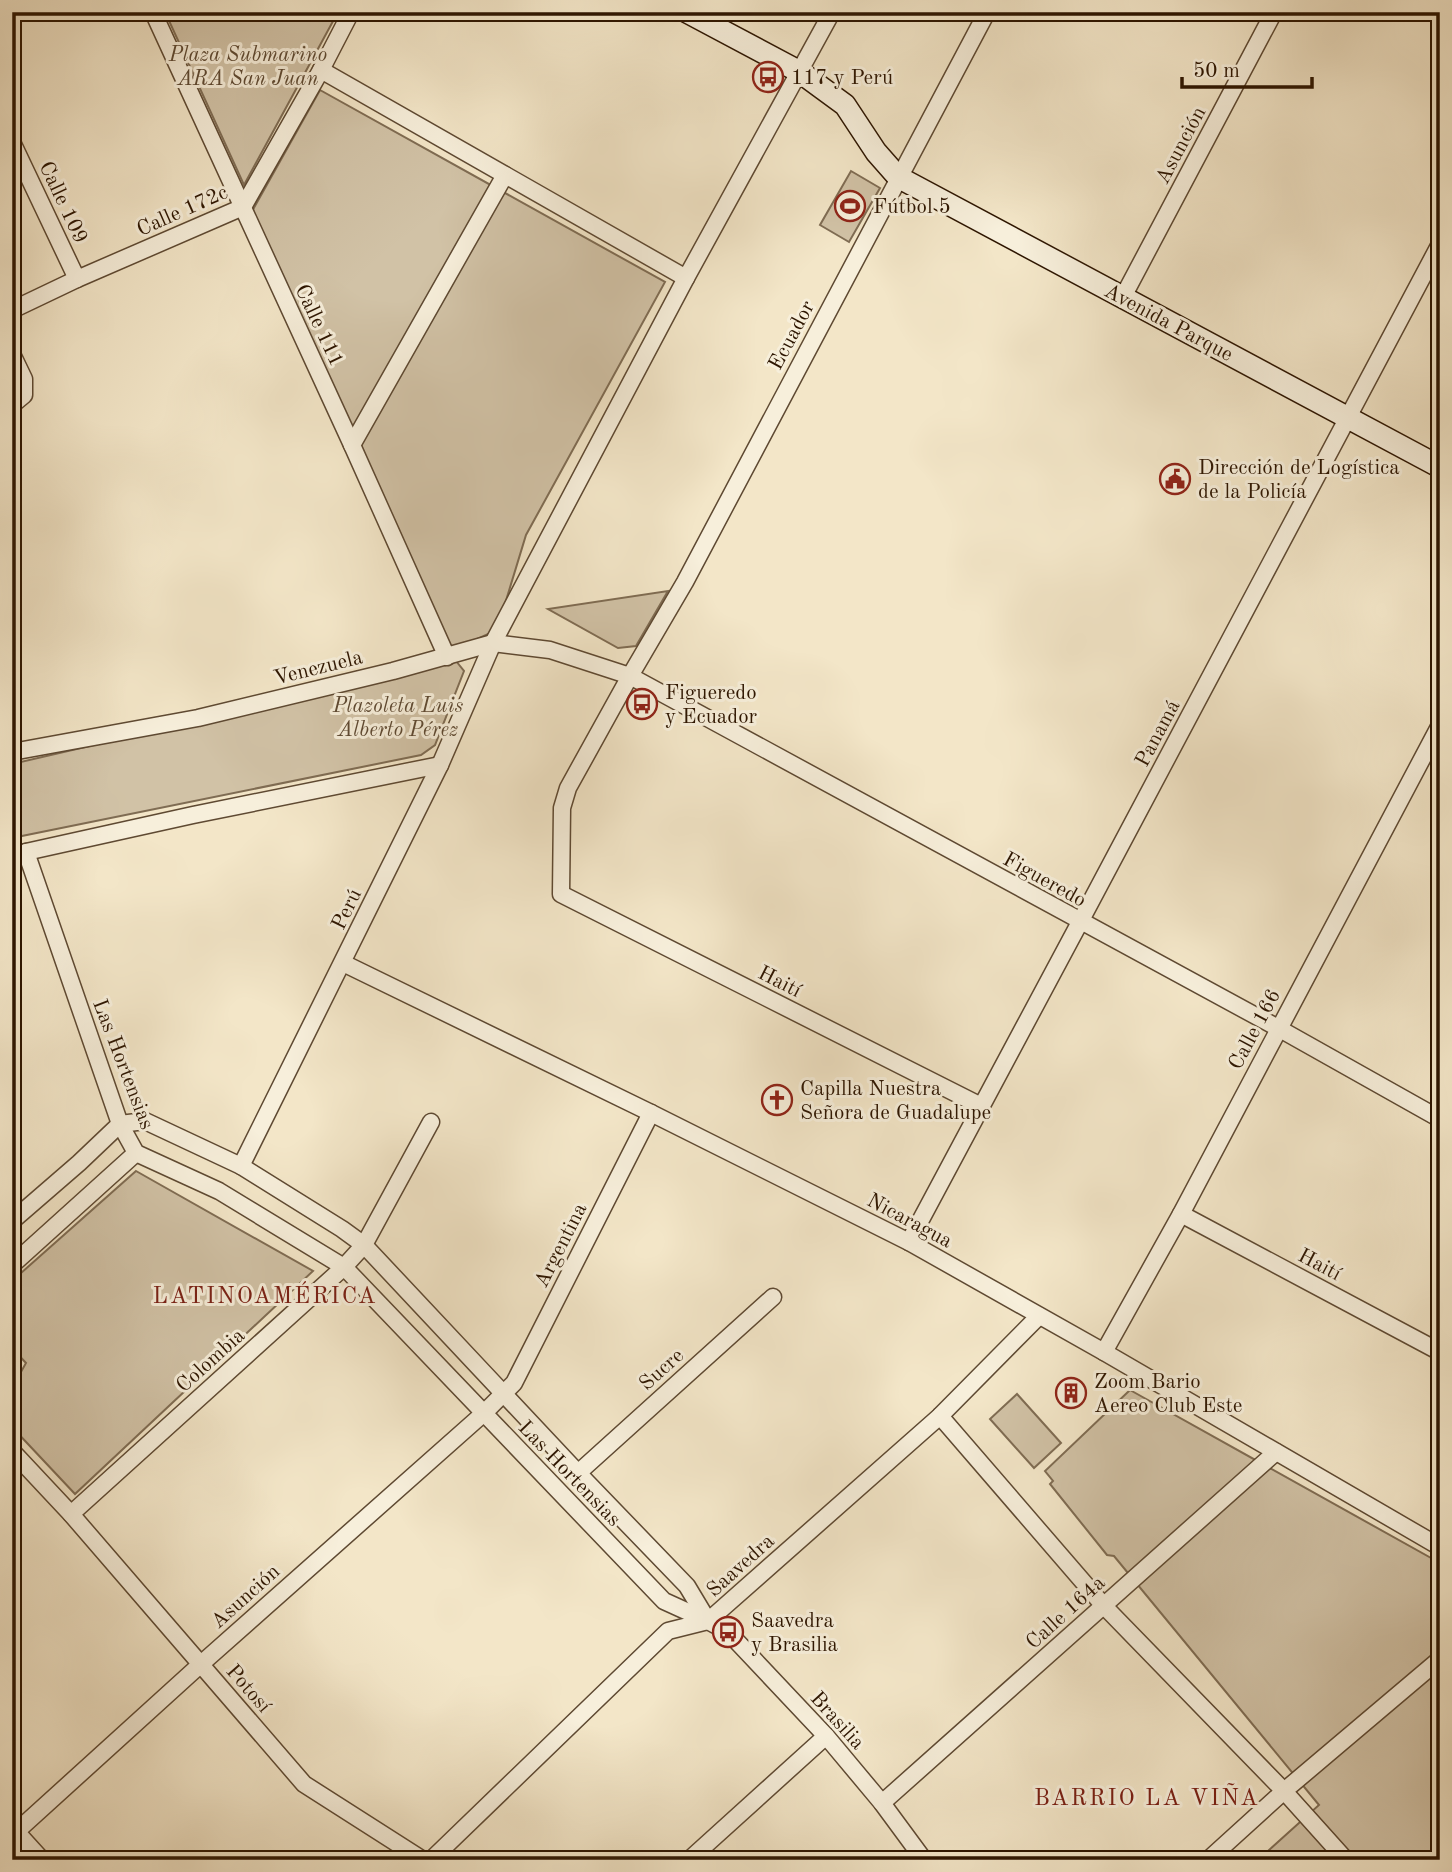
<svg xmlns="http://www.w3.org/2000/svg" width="1452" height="1872" viewBox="0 0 1452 1872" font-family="'Old Standard TT',serif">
	<rect width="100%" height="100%" fill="#f3e6c8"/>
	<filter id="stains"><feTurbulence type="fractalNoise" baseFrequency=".00286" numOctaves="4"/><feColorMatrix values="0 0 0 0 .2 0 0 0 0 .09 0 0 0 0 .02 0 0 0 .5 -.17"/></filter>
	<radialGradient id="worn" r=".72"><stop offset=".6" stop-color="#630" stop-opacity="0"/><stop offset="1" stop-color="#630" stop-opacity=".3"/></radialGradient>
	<g fill="#d1c2a6" stroke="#7f6c53" stroke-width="2">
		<polygon points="165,12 338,12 244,185"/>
		<polygon points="320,90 665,282 526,535 497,630 440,656 246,222"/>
		<polygon points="851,171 880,188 849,242 820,225"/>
		<polygon points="668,591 636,646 618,648 548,609"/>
		<polygon points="456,661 464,671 435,745 421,755 12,838 12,764"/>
		<polygon points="136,1171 313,1271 75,1494 12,1427 12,1388 26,1363 12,1348 12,1281"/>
		<polygon points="1130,1390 1440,1563 1440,1860 1258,1860 1319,1805 1114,1556 1107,1555 1050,1484 1053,1481 1045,1471"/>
		<polygon points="1017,1394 1061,1443 1034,1468 990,1419"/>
	</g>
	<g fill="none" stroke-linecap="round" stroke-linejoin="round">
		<g stroke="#5e4932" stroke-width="19">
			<g id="street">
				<polyline points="153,12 352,445 447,657"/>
				<polyline points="321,70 686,278"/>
				<polyline points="12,142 77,279"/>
				<polyline points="1123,297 1274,12"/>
				<polyline points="12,310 77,279 243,207 321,70 351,12"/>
				<polyline points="12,354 24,379 24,395 12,405"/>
				<polyline points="352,445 505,175"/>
				<polyline points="12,752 198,718 393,671 493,643 550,650 630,676 1278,1028 1440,1119"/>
				<polyline points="26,852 120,1124 136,1153 219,1191 344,1267 664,1601 708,1621 728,1632 826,1736 882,1803 924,1860"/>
				<polyline points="12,858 26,852 193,815 440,765"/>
				<polyline points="343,963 651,1113 909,1242 1104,1352 1440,1547"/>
				<polyline points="981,1106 561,894 562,808 568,788 630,676 685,582 987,12"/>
				<polyline points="241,1166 440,765 493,643 686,278 832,12"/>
				<polyline points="1181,1214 1440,1352"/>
				<polyline points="12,1221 79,1163 120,1124 145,1121 241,1166 342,1229 364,1245 578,1473 687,1586 708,1621"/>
				<polyline points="909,1242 1080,922 1440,244"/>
				<polyline points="12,1265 136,1153"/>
				<polyline points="1104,1352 1181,1214 1440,725"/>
				<polyline points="940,1416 1104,1606 1284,1791 1208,1860"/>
				<polyline points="12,1451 71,1514 304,1784 423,1860"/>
				<polyline points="578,1473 773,1297"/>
				<polyline points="71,1514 344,1267 364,1245 431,1122"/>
				<polyline points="882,1803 1276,1452"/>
				<polyline points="12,1827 42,1860"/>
				<polyline points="17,1831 201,1664 484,1413 514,1383 651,1113"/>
				<polyline points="431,1860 668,1631 708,1621 940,1416 1039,1316"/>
				<polyline points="689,1860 826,1736"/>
				<polyline points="1346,1860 1284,1791 1440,1659"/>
			</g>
		</g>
		<g stroke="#2d1500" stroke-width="24">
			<polyline id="secondary" points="687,12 800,72 845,105 876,152 898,177 1440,467"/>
		</g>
		<use href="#street" stroke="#f7efdb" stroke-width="16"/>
		<use href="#secondary" stroke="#f7efdb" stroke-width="21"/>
	</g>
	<defs>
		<g id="bus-ring" transform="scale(1.575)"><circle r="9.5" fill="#f7efdb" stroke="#8f2418" stroke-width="1.5"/><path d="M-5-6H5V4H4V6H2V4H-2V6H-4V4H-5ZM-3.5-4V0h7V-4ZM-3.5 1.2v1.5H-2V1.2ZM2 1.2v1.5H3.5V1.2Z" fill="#8f2418"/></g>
		<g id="stadium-ring" transform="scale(1.575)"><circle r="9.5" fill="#f7efdb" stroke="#8f2418" stroke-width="1.5"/><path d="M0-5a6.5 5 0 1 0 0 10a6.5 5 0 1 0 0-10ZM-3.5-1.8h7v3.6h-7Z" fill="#8f2418"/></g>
		<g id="civic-ring" transform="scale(1.575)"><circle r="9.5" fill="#f7efdb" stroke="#8f2418" stroke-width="1.5"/><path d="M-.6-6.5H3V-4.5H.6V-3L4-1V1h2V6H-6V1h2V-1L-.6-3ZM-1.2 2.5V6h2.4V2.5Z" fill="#8f2418"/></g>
		<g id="church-ring" transform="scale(1.575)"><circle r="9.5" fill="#f7efdb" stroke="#8f2418" stroke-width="1.5"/><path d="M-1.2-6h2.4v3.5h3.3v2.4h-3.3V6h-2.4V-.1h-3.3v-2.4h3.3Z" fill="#8f2418"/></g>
		<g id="building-ring" transform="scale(1.575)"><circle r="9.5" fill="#f7efdb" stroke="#8f2418" stroke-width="1.5"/><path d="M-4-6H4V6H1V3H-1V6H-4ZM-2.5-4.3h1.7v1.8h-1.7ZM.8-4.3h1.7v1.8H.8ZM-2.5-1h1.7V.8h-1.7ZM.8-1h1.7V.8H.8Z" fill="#8f2418"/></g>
	</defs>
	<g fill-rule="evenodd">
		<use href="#bus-ring" x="768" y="77"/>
		<use href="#stadium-ring" x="850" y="206"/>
		<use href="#civic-ring" x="1175" y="479"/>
		<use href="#bus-ring" x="642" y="704"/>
		<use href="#church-ring" x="777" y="1100"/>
		<use href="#building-ring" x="1071" y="1393"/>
		<use href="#bus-ring" x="728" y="1632"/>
	</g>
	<g text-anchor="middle" stroke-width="6" stroke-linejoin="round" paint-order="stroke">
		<g font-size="21" font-style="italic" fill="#5e4932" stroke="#f7efdb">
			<text x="248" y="61">Plaza Submarino<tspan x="248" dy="24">ARA San Juan</tspan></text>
			<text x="398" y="712">Plazoleta Luis<tspan x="398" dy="24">Alberto Pérez</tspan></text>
		</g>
		<g font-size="21" fill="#2d1500" stroke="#f7efdb" text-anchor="start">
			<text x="791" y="84">117 y Perú</text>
			<text x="873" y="213">Fútbol 5</text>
			<text x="1198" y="474">Dirección de Logística<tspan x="1198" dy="24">de la Policía</tspan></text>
			<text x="665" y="699">Figueredo<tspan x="665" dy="24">y Ecuador</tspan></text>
			<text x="800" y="1095">Capilla Nuestra<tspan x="800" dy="24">Señora de Guadalupe</tspan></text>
			<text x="1094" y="1388">Zoom Bario<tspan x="1094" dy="24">Aereo Club Este</tspan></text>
			<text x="751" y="1627">Saavedra<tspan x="751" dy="24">y Brasilia</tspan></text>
		</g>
		<g font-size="21" fill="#2d1500" stroke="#f7efdb">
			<text transform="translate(1180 145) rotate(-62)" y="7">Asunción</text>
			<text transform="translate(64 202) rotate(65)" y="7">Calle 109</text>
			<text transform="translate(182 210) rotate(-24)" y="7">Calle 172c</text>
			<text transform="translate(1169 322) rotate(28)" y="7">Avenida Parque</text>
			<text transform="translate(320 325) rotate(65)" y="7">Calle 111</text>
			<text transform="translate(791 335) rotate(-62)" y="7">Ecuador</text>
			<text transform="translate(318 667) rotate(-14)" y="7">Venezuela</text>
			<text transform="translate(1157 733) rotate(-62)" y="7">Panamá</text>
			<text transform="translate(1045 879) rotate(29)" y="7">Figueredo</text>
			<text transform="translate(346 909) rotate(-64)" y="7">Perú</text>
			<text transform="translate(780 981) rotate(27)" y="7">Haití</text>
			<text transform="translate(1254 1029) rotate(-62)" y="7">Calle 166</text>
			<text transform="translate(124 1064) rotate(69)" y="7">Las Hortensias</text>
			<text transform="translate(910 1220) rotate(28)" y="7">Nicaragua</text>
			<text transform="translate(560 1245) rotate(-63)" y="7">Argentina</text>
			<text transform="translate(1320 1264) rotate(28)" y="7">Haití</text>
			<text transform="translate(210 1360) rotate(-42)" y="7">Colombia</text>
			<text transform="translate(661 1369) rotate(-42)" y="7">Sucre</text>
			<text transform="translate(570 1473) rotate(46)" y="7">Las Hortensias</text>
			<text transform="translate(740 1565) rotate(-42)" y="7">Saavedra</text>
			<text transform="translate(245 1596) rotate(-42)" y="7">Asunción</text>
			<text transform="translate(1065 1612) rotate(-42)" y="7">Calle 164a</text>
			<text transform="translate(249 1688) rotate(49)" y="7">Potosí</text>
			<text transform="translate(838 1720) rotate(48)" y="7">Brasilia</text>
		</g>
		<g font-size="23" letter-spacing="2" fill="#7a1f14" stroke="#f7efdb">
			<text x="265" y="1303">LATINOAMÉRICA</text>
			<text x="1147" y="1805">BARRIO LA VIÑA</text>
		</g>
	</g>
	<rect width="1452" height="1872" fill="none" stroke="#f3e6c8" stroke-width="42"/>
	<rect x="14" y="14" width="1424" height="1844" fill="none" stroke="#2d1500" stroke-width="3.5"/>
	<rect x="21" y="21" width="1410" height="1830" fill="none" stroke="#2d1500" stroke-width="2"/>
	<path d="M1182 77v10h130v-10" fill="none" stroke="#2d1500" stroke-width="3.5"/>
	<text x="1193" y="77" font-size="21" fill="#2d1500" stroke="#f7efdb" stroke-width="5" paint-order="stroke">50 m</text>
	<rect width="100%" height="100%" filter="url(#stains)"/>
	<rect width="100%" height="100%" fill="url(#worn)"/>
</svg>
